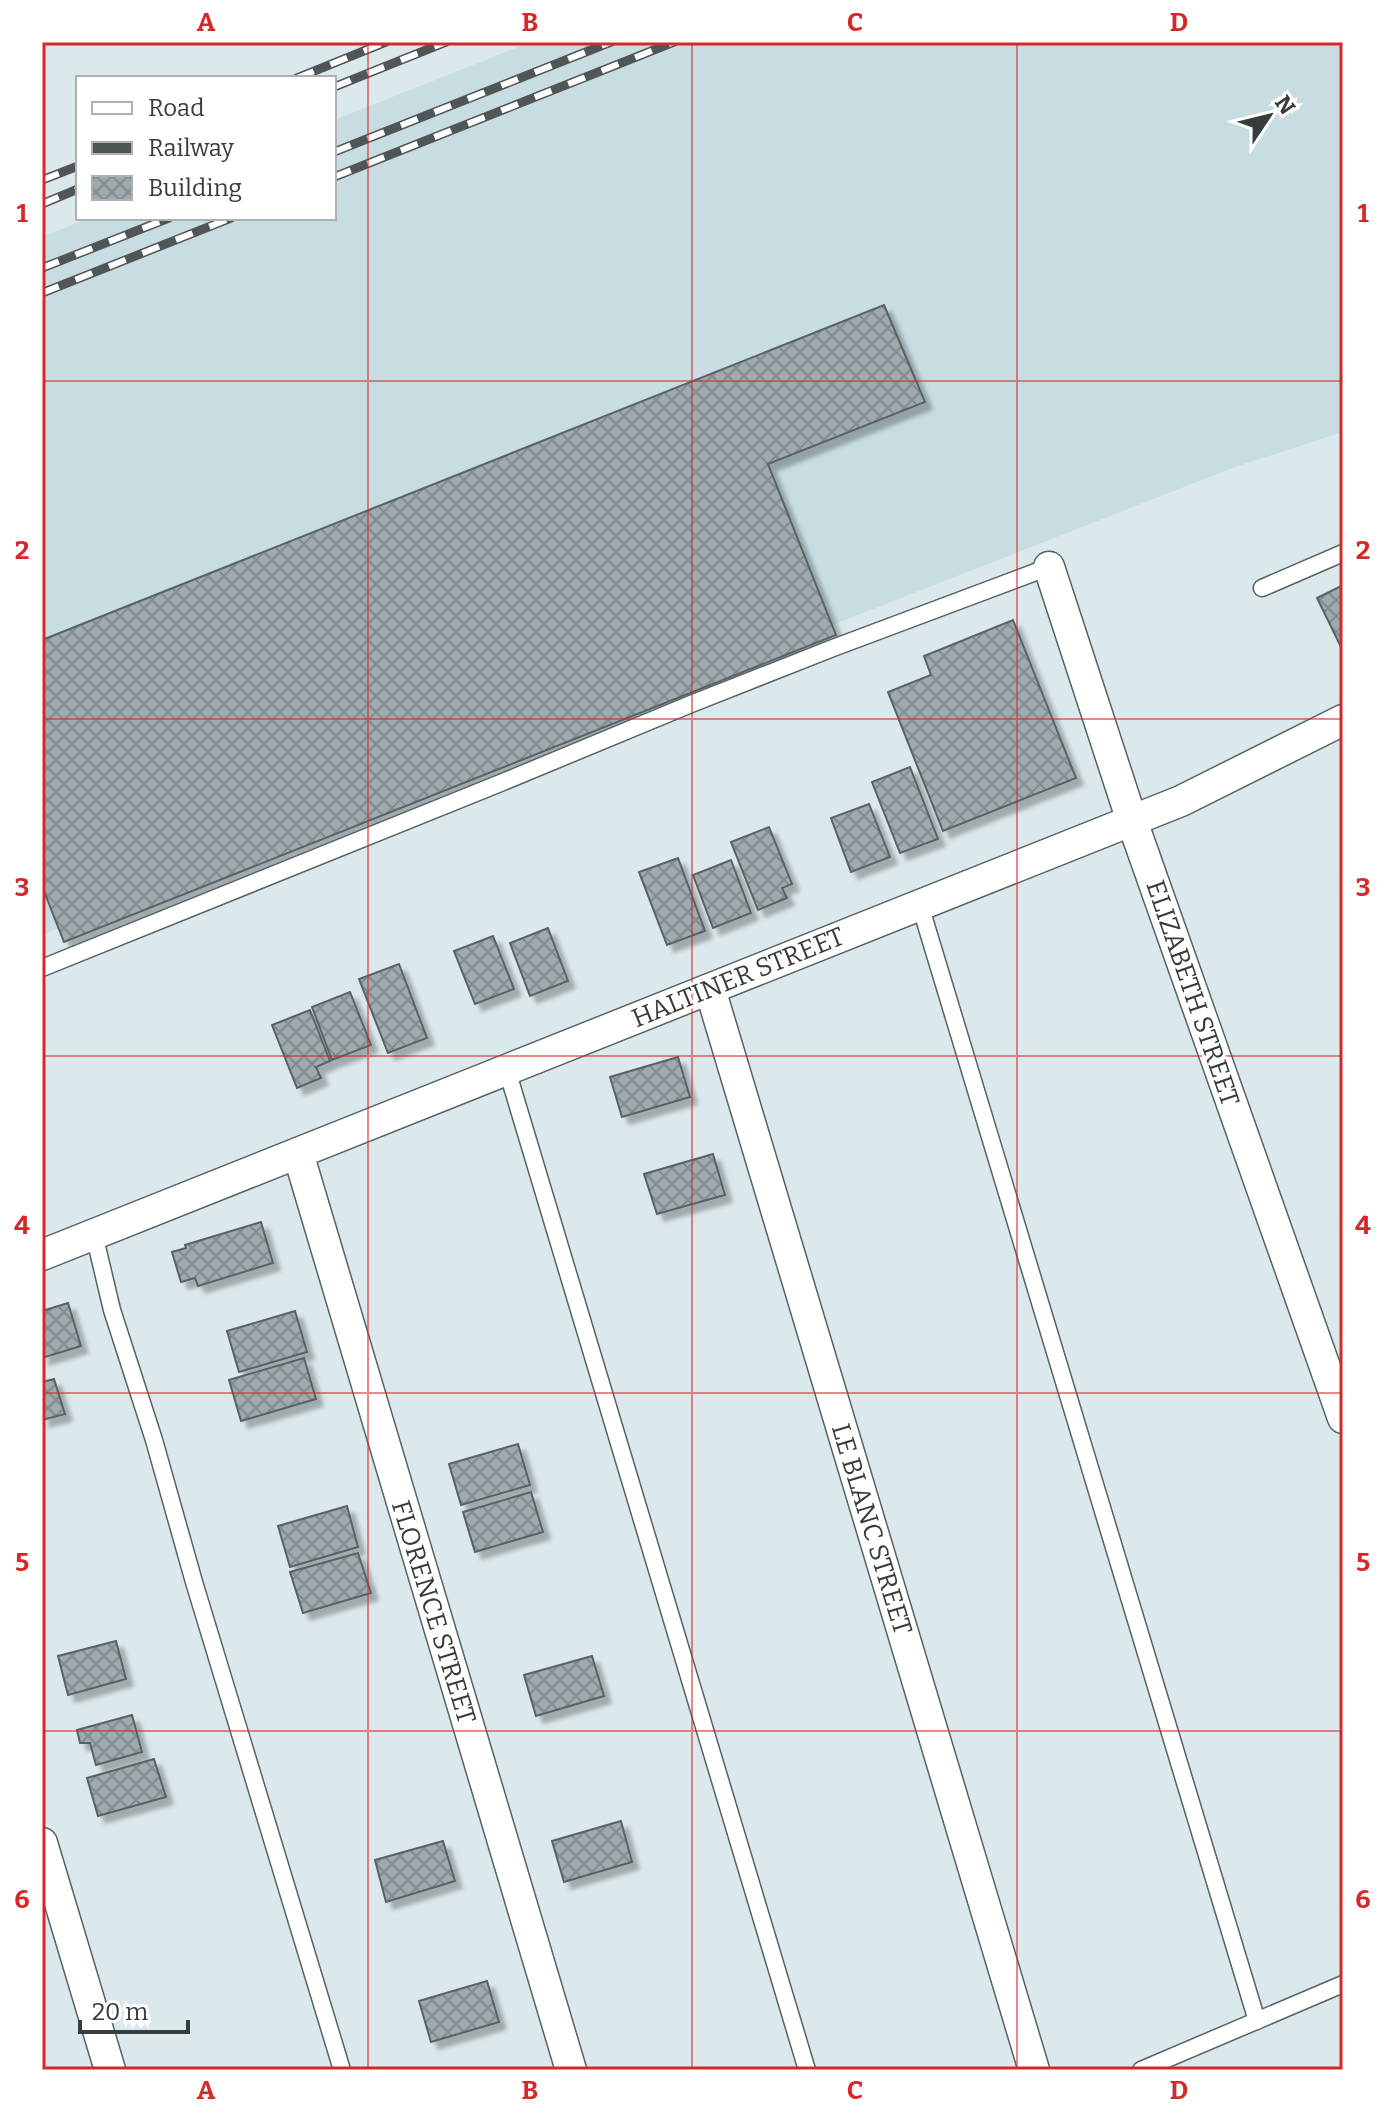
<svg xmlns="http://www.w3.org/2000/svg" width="1385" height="2112" viewBox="0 0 1385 2112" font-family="Bitter,serif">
	<defs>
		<pattern id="building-cross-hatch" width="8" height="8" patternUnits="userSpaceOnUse" patternTransform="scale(2)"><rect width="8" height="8" fill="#9eaaad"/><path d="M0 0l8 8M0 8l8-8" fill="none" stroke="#828c8e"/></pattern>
		<filter id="shadow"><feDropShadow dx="7" dy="7" stdDeviation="2" flood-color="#0004"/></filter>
	</defs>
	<rect width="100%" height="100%" fill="#dce9ec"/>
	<polygon fill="#c8dde2" points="531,42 1343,42 1343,432 1235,467 42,935 42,237 89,218 334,218 334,120"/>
	<g fill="url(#building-cross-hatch)" stroke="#576265" stroke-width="2" filter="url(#shadow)">
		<polygon points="884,305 925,402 768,464 836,635 64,942 42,886 42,640"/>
		<polygon points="1343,585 1343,651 1317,598"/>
		<polygon points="1013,620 1076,778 943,831 888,692 931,675 924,656"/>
		<polygon points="910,767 938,839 900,853 872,782"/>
		<polygon points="869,804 890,857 851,872 831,818"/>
		<polygon points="769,827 792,884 782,888 787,898 758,910 731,842"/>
		<polygon points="678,858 705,931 667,945 639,872"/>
		<polygon points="731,860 751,913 713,928 693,875"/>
		<polygon points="548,928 568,981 530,996 510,943"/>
		<polygon points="493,936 514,989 475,1004 454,951"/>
		<polygon points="399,964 427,1038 388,1053 359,979"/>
		<polygon points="350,992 371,1045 332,1060 312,1007"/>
		<polygon points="310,1010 330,1061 316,1067 321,1078 297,1088 272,1025"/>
		<polygon points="678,1057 690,1097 622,1117 610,1077"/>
		<polygon points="713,1154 725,1195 657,1214 644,1174"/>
		<polygon points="261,1222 273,1263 198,1286 195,1278 181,1282 172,1252 186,1248 185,1245"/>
		<polygon points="68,1303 81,1346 42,1358 42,1311"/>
		<polygon points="295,1311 307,1352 239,1372 227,1331"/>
		<polygon points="304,1358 316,1399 241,1421 229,1380"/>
		<polygon points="54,1379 65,1414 42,1420 42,1382"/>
		<polygon points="518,1444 530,1485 461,1505 449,1464"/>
		<polygon points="531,1492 543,1532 475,1552 463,1512"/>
		<polygon points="347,1506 358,1547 290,1567 278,1526"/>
		<polygon points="358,1553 371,1593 303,1613 290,1572"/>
		<polygon points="116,1641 126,1679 68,1695 58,1656"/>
		<polygon points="592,1656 604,1696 536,1716 524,1675"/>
		<polygon points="132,1715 142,1752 96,1765 90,1743 80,1743 77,1730"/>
		<polygon points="154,1759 166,1797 98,1816 87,1778"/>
		<polygon points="621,1821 632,1862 564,1882 552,1841"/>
		<polygon points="443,1841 455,1881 386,1902 375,1860"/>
		<polygon points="487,1981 499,2022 431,2042 419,2001"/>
	</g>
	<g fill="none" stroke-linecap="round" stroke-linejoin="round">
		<g stroke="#576265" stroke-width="19">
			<g id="lane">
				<polyline points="1262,588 1343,553"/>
				<polyline points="920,905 1257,2021"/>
				<polyline points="42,968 503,782 691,704 833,648 1049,567"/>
				<polyline points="507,1070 807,2070"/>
				<polyline points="94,1234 112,1310 154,1440 194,1582 342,2070"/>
				<polyline points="1141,2070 1343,1984"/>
			</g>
		</g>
		<g stroke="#576265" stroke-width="33">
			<g id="street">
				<polyline points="1049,567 1132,821 1343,1418"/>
				<polyline points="710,989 1034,2070"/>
				<polyline points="298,1153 571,2070"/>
				<polyline points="42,1255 1181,801 1343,720"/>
				<polyline points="42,1843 110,2070"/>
			</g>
		</g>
		<use href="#lane" stroke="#fff" stroke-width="16"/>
		<use href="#street" stroke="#fff" stroke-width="30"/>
		<g stroke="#505657" stroke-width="9">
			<g id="rail">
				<polyline points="297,78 386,42"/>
				<polyline points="334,87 446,42"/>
				<polyline points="334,152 611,42"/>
				<polyline points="334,177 674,42"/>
				<polyline points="42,180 78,166"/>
				<polyline points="42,204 78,189"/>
				<polyline points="42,268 169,218"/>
				<polyline points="42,293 231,218"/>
			</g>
		</g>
		<use href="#rail" stroke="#fff" stroke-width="6" stroke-dasharray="18" stroke-linecap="butt"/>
	</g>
	<path fill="none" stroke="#d62828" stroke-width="2" stroke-opacity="0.55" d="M368,42V2070M692,42V2070M1017,42V2070M42,381H1343M42,719H1343M42,1056H1343M42,1393H1343M42,1731H1343"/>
	<g text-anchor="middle" stroke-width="6" stroke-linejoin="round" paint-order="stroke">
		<g font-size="26" fill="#373c3d" stroke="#fff">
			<text transform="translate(738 977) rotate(-22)" y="9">HALTINER STREET</text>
			<text transform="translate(1193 993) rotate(71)" y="9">ELIZABETH STREET</text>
			<text transform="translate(872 1529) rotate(73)" y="9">LE BLANC STREET</text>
			<text transform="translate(434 1612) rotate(73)" y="9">FLORENCE STREET</text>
		</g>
	</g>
	<rect width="1385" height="2112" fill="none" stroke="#ffffff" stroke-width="88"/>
	<rect x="76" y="76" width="260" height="144" fill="#ffffff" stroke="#afb1b1" stroke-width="2"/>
	<rect x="92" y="102" width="40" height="12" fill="#ffffff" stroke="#afb1b1" stroke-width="2"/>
	<text x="148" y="116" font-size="24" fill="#373c3d">Road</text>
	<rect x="92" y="142" width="40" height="12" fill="#505657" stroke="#afb1b1" stroke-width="2"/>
	<text x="148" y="156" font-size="24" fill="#373c3d">Railway</text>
	<rect x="92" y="176" width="40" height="24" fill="url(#building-cross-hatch)" stroke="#afb1b1" stroke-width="2"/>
	<text x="148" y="196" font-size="24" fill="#373c3d">Building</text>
	<g transform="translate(1269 116) rotate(55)" stroke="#ffffff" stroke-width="6" paint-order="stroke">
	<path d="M0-6L14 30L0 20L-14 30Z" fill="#373c3d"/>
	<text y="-12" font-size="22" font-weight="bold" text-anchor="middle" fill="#373c3d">N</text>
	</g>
	<path d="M80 2020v12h108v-12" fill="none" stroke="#373c3d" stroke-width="4"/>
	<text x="92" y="2020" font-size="24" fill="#373c3d" stroke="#ffffff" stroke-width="6" paint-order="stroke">20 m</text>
	<rect x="44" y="44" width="1297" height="2024" fill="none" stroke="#d62828" stroke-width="3"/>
	<g font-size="26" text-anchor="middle" font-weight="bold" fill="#d62828">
		<text x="206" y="31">A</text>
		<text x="530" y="31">B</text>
		<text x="855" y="31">C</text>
		<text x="1179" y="31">D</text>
		<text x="22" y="222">1</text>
		<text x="1363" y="222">1</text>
		<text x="22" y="559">2</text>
		<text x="1363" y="559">2</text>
		<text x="22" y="896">3</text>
		<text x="1363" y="896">3</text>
		<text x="22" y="1234">4</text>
		<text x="1363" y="1234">4</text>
		<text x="22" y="1571">5</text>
		<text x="1363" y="1571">5</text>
		<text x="22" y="1908">6</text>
		<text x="1363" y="1908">6</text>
		<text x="206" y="2099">A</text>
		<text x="530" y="2099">B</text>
		<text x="855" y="2099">C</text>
		<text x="1179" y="2099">D</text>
	</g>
</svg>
